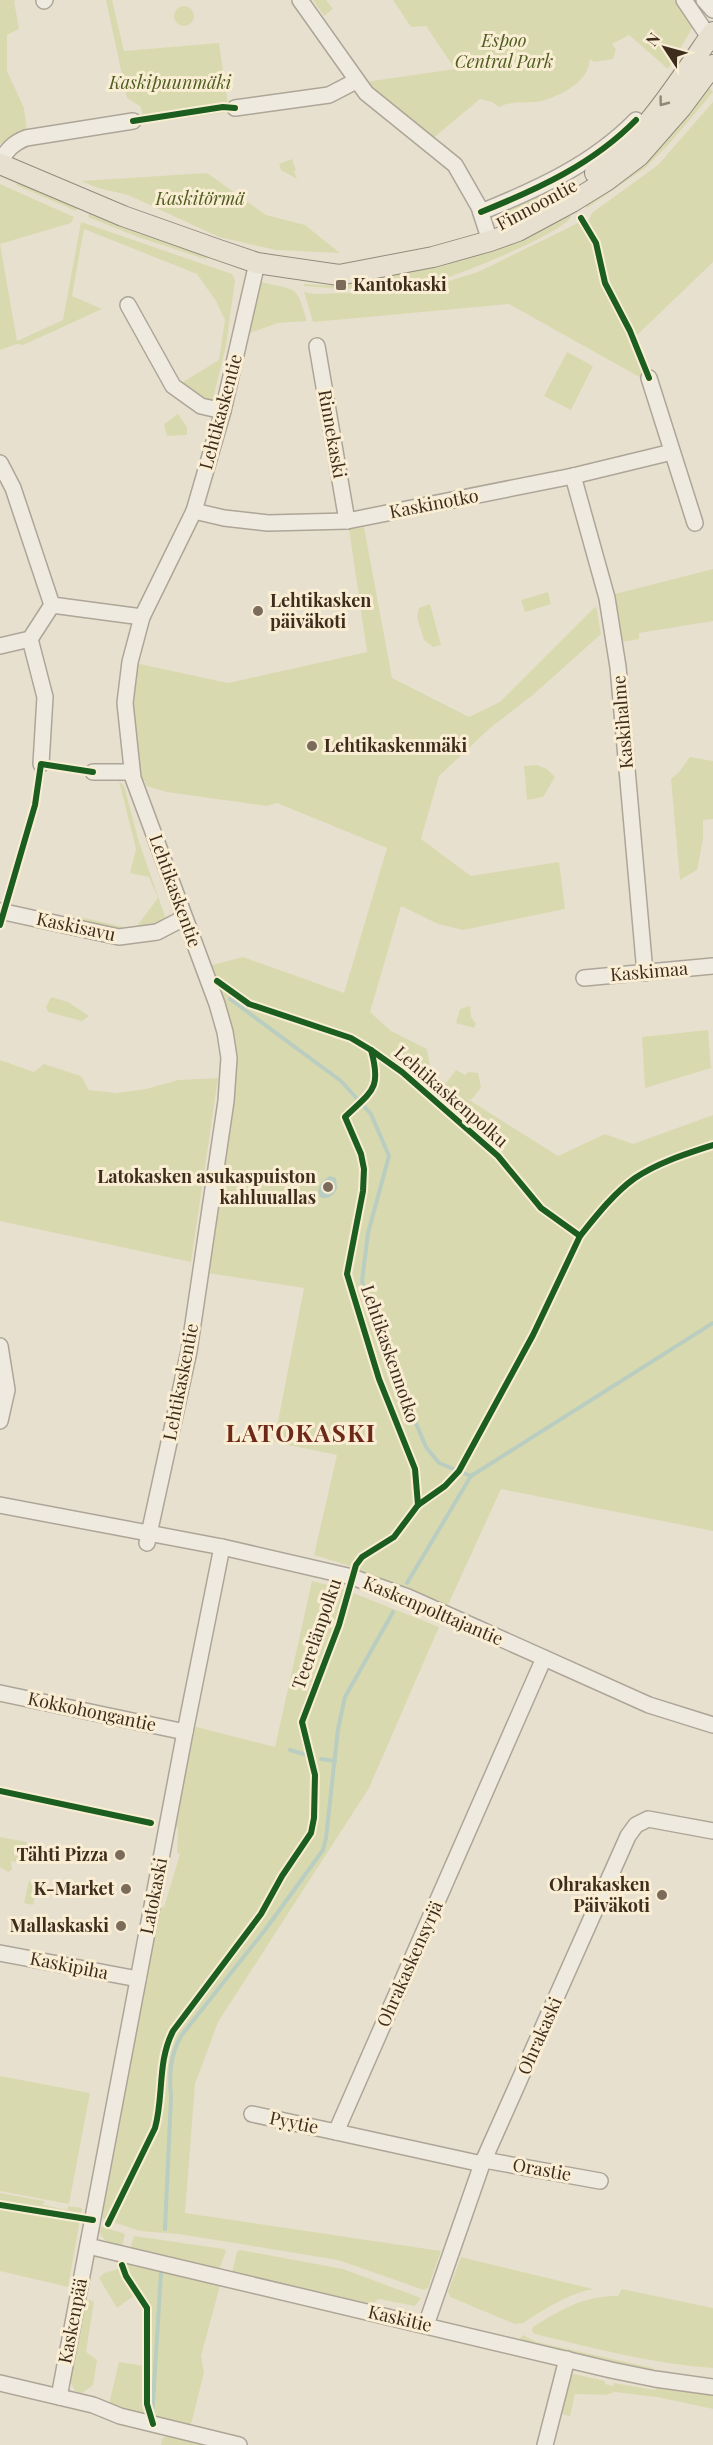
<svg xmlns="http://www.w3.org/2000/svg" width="713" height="2445" viewBox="0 0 713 2445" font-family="'Playfair Display',serif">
	<rect width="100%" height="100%" fill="#e8e0ce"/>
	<g fill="#d9d9af">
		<polygon points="0,0 17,0 14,1 19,29 7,35 7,71 24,108 27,132 0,144"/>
		<polygon points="106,0 112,0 124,51 219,43 229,112 144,124 141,107 127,98"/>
		<polygon points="313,0 326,0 333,9 324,16"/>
		<path d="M393,0H675L694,25L668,69L629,35L612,44L616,49L613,59L594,62L590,59C588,82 565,93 545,100C530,105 516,99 499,107L492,102L480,99L432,139L382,100L365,82L455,69L426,26L411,27Z"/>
		<circle cx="184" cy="16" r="10"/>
		<polygon points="709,87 713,92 669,144 645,168 587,208 582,200 650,158"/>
		<polygon points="713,102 713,262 635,337 610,288 599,242 588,222 592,213 658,165"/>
		<polygon points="292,159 296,170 294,171 297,179 281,170 279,164"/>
		<polygon points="207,173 266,215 305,225 340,253 276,250 219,237 128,195 98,188 81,181"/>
		<polygon points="18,180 79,204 76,211 16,185"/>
		<polygon points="0,184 74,217 71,223 0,244 17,341 63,320 81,222 232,274 235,281 226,346 212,403 178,385 219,360 225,320 216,301 197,274 84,229 72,296 102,309 23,345 17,344 0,350"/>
		<path d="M558,184L561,189C545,199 516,220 498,220L494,216L501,212L503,206Z"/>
		<path d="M566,209L571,217C560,235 450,279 426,284C413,287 398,286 384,287L385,271Z"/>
		<polygon points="97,212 209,256 208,257 205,259 138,237 88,217 89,213"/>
		<path d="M580,222C596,235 595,259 600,277C610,310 642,345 643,379L509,304L313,322L304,292L315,294L416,291L478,272Z"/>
		<polygon points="378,277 379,287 343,289 304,286 304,284 345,286"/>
		<path d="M261,282C298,291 296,284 307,321L278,323L247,334L259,284Z"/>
		<polygon points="567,352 593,366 571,410 544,396"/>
		<polygon points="178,414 187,427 187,435 167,436 164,424"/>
		<path d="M364,527L392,678L469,717L500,702L596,606L601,634L534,694L490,728L439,776L421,839L471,876L559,862L565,909L463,930L438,924L401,906L370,1012L391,1031L427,1049L431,1072L446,1083L456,1070L465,1075L468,1072L478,1073L481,1088L471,1100L466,1098L558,1156L605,1134L633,1144L713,1115V1531L501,1489L448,1605L380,1579L355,1571L356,1568L314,1555L337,1455L274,1442L304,1288L208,1273L233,1090L205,967L243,957L344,993L387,848L277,803L267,806L167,792L146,786L145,781H141C132,742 131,704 135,663L228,683L367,652L349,529Z"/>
		<polygon points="713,569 713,621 639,633 639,639 621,642 611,595"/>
		<polygon points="548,592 551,604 525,612 521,600"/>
		<polygon points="430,604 441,645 433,647 424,640 417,617 419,608"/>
		<polygon points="690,757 713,761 713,819 703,820 703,839 697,870 680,880 671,779 679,772"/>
		<polygon points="537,765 547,769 555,777 543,797 527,800 524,766"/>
		<polygon points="119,781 124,786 139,842 167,922 160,926 132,928 137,926 158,898 149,877 130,873 136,849"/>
		<polygon points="80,917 124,927 125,931 78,922"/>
		<polygon points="51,997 68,1002 89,1016 82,1021 48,1012 46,1007"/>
		<polygon points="470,1006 471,1017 476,1024 474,1028 456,1023 460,1009"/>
		<polygon points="708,1030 711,1068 645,1088 642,1037"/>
		<polygon points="0,1060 34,1072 44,1064 81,1076 89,1090 116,1093 146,1089 178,1080 218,1078 191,1262 0,1221"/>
		<polygon points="312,1581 343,1589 439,1627 369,1788 218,2022 195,2084 185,2213 441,2251 428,2288 424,2290 338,2260 179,2234 140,2231 98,2217 159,1906 164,1907 180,1854 177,1853 178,1828 174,1827 193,1726 275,1747"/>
		<polygon points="0,1837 27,1842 23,1863 11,1861 12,1870 8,1872 0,1867"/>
		<polygon points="29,1881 38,1883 33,1905 24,1903"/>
		<polygon points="0,2076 90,2093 69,2204 0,2191"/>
		<polygon points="0,2193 44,2201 43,2205 67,2210 68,2206 82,2208 68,2287 0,2271"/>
		<path d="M98,2226L123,2233L125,2235L122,2246C110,2245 99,2239 98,2226Z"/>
		<polygon points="134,2236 224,2249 226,2251 219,2270 130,2249"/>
		<polygon points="240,2250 343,2269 421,2298 415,2306 379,2299 369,2306 234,2275 232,2272 237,2252"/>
		<path d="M461,2257L593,2289C567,2294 545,2309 523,2323L515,2324L450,2297L448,2292Z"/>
		<polygon points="127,2260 221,2282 201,2356 204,2373 190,2428 157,2422 150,2388 151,2311 127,2270"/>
		<polygon points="118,2269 135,2295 117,2308 99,2278 104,2273"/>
		<path d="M622,2289L713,2308V2368C653,2364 593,2348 535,2334L532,2331L533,2327C560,2310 585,2295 618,2296Z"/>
		<polygon points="85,2299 94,2301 86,2352 97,2360 93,2385 82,2393 75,2391 70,2381"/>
		<polygon points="523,2335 536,2342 653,2368 652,2372 519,2340"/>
		<polygon points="119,2362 144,2366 142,2394 144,2414 141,2417 109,2404"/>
		<polygon points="574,2374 605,2381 605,2384 613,2386 614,2383 655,2390 659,2384 713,2392 713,2409 657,2397 615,2392 606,2395 575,2394 570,2416 557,2413 565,2376"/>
		<polygon points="167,2435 209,2445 161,2445 162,2439"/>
	</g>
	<path fill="#b9cdc1" d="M330,1176L336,1178L337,1188C334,1195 328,1201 320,1197C315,1188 322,1180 330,1176Z"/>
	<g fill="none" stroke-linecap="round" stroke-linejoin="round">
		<g stroke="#b9cdc1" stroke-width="4">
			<polyline points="230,999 341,1081 371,1114 389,1156 368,1233 362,1281 380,1339 426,1447 439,1463 471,1476"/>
			<polyline points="407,1583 471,1476 713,1323"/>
			<polyline points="290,1750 307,1755"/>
			<polyline points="321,1759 335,1761"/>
			<path d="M165,2229L171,2097C169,2074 170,2056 181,2036L265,1930L323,1850L326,1838L338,1729L345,1697L393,1612"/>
			<polyline points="152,2418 161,2273"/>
		</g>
		<g stroke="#ada597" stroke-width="18">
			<g id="minor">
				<polyline points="300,0 366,93 455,165 479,207 490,241"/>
				<polyline points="684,0 713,43"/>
				<polyline points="704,0 713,10"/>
				<polyline points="44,1 45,0"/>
				<polyline points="235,108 329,95 356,81"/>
				<path d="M0,162C7,150 13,143 26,138L133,121"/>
				<path d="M481,212C538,189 593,164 636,120"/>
				<polyline points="128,305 173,386 201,406 223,411"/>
				<polyline points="317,346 347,521"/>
				<polyline points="649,378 695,523"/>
				<polyline points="0,463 13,488 52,605 142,617"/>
				<polyline points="573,476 607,598 618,667 645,973"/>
				<polyline points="194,511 224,518 268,523 347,521 573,476 672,452"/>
				<polyline points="30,639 45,697 41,764"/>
				<polyline points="0,646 30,639 52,605"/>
				<polyline points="93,772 131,772"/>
				<polyline points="0,911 119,937 157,932 184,918"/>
				<polyline points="584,978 713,966"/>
				<polyline points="0,1346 7,1390 0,1421"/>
				<polyline points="0,1505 222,1547 352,1577 408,1597 649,1705 713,1725"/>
				<polyline points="147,1543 189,1351 226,1101 229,1058 225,1032 217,1004 133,778 125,703 130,662 142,617 194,511 223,411 257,263"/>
				<polyline points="0,1693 185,1732"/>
				<polyline points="0,1953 138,1979"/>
				<polyline points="252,2114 336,2132"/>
				<polyline points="484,2160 600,2181"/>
				<polyline points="482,2164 336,2132 544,1658"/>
				<polyline points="88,2246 611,2370 655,2379 713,2387"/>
				<polyline points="426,2325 482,2164 628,1836 636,1825 648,1819 713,1831"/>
				<polyline points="0,2383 93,2405 120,2416 239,2445"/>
				<polyline points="59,2397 185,1732 222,1547"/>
				<polyline points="545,2445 567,2359"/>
			</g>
		</g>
		<g stroke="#938a7e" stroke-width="22">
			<g id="major">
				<polyline points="0,164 123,216 216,249 257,263 339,275 433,257 490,241 518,231 572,202 606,181 639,156 681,108 713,65"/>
				<path d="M595,173C640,144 682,77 713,32"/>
			</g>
		</g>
		<use href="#minor" stroke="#efeae0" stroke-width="15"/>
		<use href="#major" stroke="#e7e0d1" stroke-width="20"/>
		<g stroke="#f9edd3" stroke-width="10">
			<g id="cycleway">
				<polyline points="133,121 223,107 235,108"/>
				<path d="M481,212C538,189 593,164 636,120"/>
				<polyline points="581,218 596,243 605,283 630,331 649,378"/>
				<polyline points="0,925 35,805 41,764 93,772"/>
				<polyline points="217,981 249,1004 351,1038 371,1050 402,1072 498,1156 541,1208 580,1236"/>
				<path d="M371,1050C382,1089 372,1091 345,1117L361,1154L364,1169L363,1191L347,1274L379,1379L415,1469L418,1505"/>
				<polyline points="0,1791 151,1823"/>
				<polyline points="0,2205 93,2220"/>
				<path d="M108,2224L155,2128C164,2096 157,2062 173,2031L261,1914L282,1876L311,1833L314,1818L315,1775L302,1722L339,1625L356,1565L362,1557L394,1537L418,1505L445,1486L459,1471L533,1335L580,1236C596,1216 614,1193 635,1178C659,1162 686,1154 713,1145"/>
				<polyline points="122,2265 126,2276 147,2308 147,2404 153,2424"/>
			</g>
		</g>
		<use href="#cycleway" stroke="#1b5e20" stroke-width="6"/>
	</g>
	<defs><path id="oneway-chevron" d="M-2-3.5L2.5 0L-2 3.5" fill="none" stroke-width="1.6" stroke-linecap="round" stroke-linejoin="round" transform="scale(1.5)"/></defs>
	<use stroke="#928677" href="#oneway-chevron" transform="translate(663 102) rotate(127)"/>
	<g fill="#7a6b5b" stroke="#f9edd3" stroke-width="2">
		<rect x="335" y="279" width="12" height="12" rx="3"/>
		<circle cx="258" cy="611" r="6"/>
		<circle cx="312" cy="746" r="6"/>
		<circle cx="328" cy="1187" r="6"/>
		<circle cx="120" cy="1855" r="6"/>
		<circle cx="126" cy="1889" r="6"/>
		<circle cx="662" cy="1895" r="6"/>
		<circle cx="121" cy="1926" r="6"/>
	</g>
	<g text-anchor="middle" stroke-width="6" stroke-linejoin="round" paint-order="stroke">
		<g font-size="18" font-style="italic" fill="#4f5d21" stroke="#f9edd3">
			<text x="504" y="47">Espoo<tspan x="504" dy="21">Central Park</tspan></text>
			<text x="170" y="89">Kaskipuunmäki</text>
			<text x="200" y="205">Kaskitörmä</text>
		</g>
		<g font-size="18" fill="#3e2c1d" stroke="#f9edd3">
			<text transform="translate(537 205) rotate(-28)" y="6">Finnoontie</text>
			<text transform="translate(221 412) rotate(-75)" y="6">Lehtikaskentie</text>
			<text transform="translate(332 434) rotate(80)" y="6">Rinnekaski</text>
			<text transform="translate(434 504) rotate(-11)" y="6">Kaskinotko</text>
			<text transform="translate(623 722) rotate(-95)" y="6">Kaskihalme</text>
			<text transform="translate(175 891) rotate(70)" y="6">Lehtikaskentie</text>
			<text transform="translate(76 927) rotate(12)" y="6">Kaskisavu</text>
			<text transform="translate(649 972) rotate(-5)" y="6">Kaskimaa</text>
			<text transform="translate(451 1097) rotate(41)" y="6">Lehtikaskenpolku</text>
			<text transform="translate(390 1354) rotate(71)" y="6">Lehtikaskennotko</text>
			<text transform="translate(181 1382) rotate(-79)" y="6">Lehtikaskentie</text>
			<text transform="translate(433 1611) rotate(23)" y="6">Kaskenpolttajantie</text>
			<text transform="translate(317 1634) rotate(-71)" y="6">Teerelänpolku</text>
			<text transform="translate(92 1712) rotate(12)" y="6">Kokkohongantie</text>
			<text transform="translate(154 1896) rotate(-79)" y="6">Latokaski</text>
			<text transform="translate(410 1964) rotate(-66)" y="6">Ohrakaskensyrjä</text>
			<text transform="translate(69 1966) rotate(11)" y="6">Kaskipiha</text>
			<text transform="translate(540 2036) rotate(-66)" y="6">Ohrakaski</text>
			<text transform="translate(294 2123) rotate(12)" y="6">Pyytie</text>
			<text transform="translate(542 2170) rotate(10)" y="6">Orastie</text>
			<text transform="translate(400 2319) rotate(13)" y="6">Kaskitie</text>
			<text transform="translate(73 2321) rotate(-79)" y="6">Kaskenpää</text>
		</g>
		<g font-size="18" font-weight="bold" fill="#3e2c1d" stroke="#f9edd3" text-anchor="end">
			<text x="353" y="291" text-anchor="start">Kantokaski</text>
			<text x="270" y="607" text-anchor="start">Lehtikasken<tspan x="270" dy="21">päiväkoti</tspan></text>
			<text x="324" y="752" text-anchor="start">Lehtikaskenmäki</text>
			<text x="316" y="1183">Latokasken asukaspuiston<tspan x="316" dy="21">kahluuallas</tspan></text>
			<text x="108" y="1861">Tähti Pizza</text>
			<text x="650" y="1891">Ohrakasken<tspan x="650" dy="21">Päiväkoti</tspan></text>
			<text x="114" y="1895">K-Market</text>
			<text x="109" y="1932">Mallaskaski</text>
		</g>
		<g font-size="24" font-weight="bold" letter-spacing="1.5" fill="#6f2717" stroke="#f9edd3">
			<text x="301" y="1442">LATOKASKI</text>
		</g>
	</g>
	<g transform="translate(665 48) rotate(306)" stroke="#f9edd3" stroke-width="4.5" paint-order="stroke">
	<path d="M0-4.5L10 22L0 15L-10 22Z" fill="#3e2c1d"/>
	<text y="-9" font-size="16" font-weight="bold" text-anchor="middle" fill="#3e2c1d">N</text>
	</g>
</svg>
